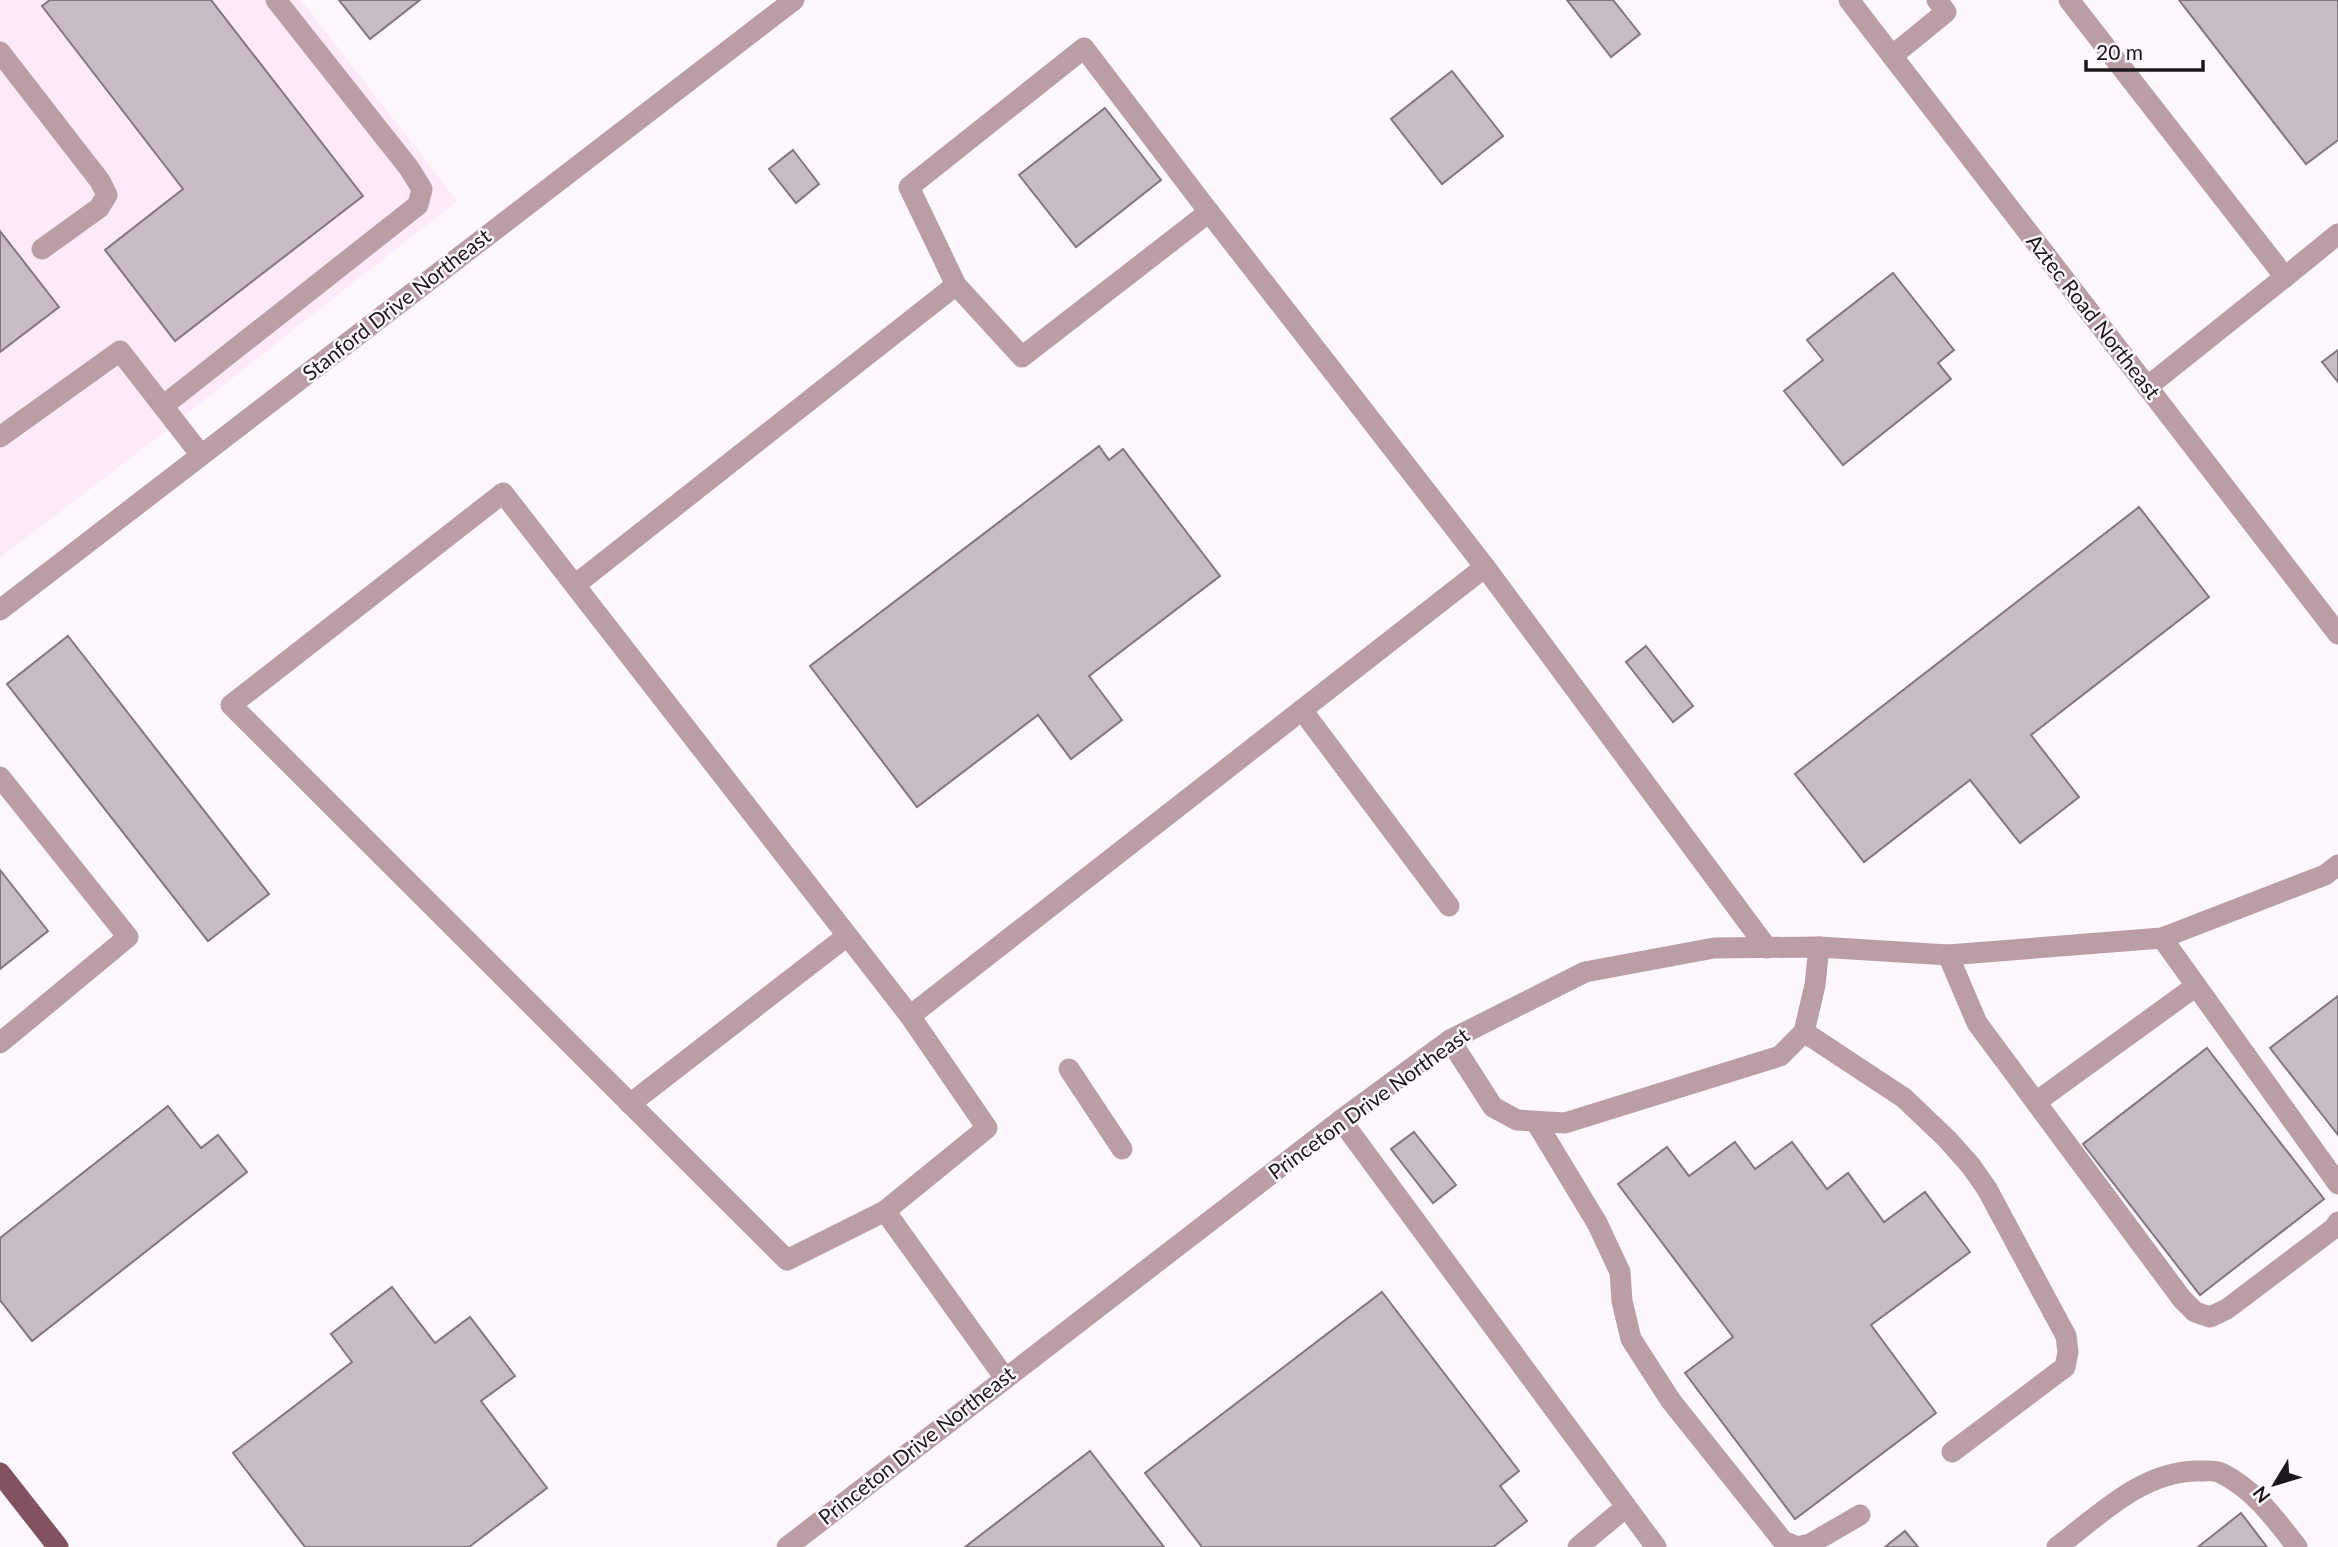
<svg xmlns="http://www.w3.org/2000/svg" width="2338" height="1547" viewBox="0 0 2338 1547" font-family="Lato,sans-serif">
	<rect width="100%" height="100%" fill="#fef7fe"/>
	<polygon fill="#fce9fa" points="0,0 301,0 457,201 128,460 0,557"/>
	<g fill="#c7bbc6" stroke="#827681" stroke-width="2">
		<polygon points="50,0 211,0 363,196 175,341 105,250 183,189 42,6"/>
		<polygon points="339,0 420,0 370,39"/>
		<polygon points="1567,0 1613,0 1640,34 1611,57"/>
		<polygon points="2179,0 2338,0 2338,140 2306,164"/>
		<polygon points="1452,71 1503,136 1442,184 1391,119"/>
		<polygon points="1105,108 1161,180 1076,247 1019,175"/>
		<polygon points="793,150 819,184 796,203 769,169"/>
		<polygon points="0,231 59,307 0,352"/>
		<polygon points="1893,273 1954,350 1938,363 1951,379 1843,465 1784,391 1823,360 1807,340"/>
		<polygon points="2338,350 2338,382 2322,362"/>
		<polygon points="1099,446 1109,460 1123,449 1220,576 1089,676 1122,720 1071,759 1038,715 917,807 810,666"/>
		<polygon points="2139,507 2209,597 2031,735 2079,797 2020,843 1970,780 1864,862 1795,774"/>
		<polygon points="68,636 269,894 208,941 7,684"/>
		<polygon points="1646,646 1693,706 1673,722 1626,662"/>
		<polygon points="0,870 48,931 0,969"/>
		<polygon points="2338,996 2338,1135 2270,1048"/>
		<polygon points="2207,1048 2324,1199 2200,1295 2083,1144"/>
		<polygon points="168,1106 201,1148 218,1135 247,1172 32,1341 0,1300 0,1238"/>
		<polygon points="1414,1132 1456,1185 1433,1203 1391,1149"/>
		<polygon points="1735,1142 1755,1169 1792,1142 1827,1189 1848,1173 1884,1222 1925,1192 1970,1252 1871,1325 1936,1413 1795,1519 1685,1373 1733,1337 1618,1184 1667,1147 1689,1176"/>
		<polygon points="392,1287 435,1343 470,1317 515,1376 481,1401 547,1488 469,1547 305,1547 233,1453 352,1362 331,1334"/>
		<polygon points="1382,1292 1519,1471 1500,1486 1527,1521 1493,1547 1202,1547 1145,1473"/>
		<polygon points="1090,1451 1164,1547 965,1547"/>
		<polygon points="2241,1513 2267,1547 2198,1547"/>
		<polygon points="1905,1531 1918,1547 1885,1547"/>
	</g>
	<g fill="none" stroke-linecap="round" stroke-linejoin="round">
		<g stroke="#ba9ea4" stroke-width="21">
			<polyline points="1849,0 2338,634"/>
			<polyline points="2069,0 2285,277 2147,387"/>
			<polyline points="0,52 100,181 107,195 99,208 42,249"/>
			<polyline points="1892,56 1946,12 1937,0"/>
			<polyline points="2285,277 2338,234"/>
			<polyline points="956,285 909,187 1084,48 1209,212"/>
			<polyline points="163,406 418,205 422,189 409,168 276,0"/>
			<polyline points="0,437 120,351 201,455"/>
			<polyline points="575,585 956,285 1022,357 1209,212 1485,567"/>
			<polyline points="0,610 794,0"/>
			<polyline points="1302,710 1449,906"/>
			<polyline points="0,777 128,937 0,1043"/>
			<polyline points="2162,938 2338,1184"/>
			<polyline points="1948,955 1977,1023 2182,1299 2195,1312 2210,1317 2227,1309 2334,1228 2338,1222"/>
			<polyline points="1804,1032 1904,1098 1947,1139 1971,1166 1987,1189 2066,1336 2068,1352 2065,1367 1952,1452"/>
			<polyline points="1450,1040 1493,1107 1517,1120 1565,1123 1780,1056 1804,1032 1815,985 1819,947"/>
			<polyline points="1069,1069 1122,1149"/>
			<polyline points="2036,1102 2196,986"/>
			<polyline points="630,1104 847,936"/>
			<polyline points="1341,1120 1656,1547"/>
			<polyline points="1536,1122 1597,1223 1620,1272 1622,1301 1631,1339 1671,1401 1783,1541 1797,1547 1810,1544 1860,1515"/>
			<polyline points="885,1211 987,1128 910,1016"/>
			<polyline points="1005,1378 885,1211 787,1260 231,705 503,493 910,1016 1485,567 1767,948"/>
			<polyline points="787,1547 1341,1120 1450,1040 1585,972 1714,948 1819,947 1948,955 2162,938 2325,875 2338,865"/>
			<polyline points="1578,1547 1626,1507"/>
			<path d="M2057,1547C2100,1515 2143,1470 2200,1471C2207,1471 2215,1470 2221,1473C2254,1489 2275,1519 2297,1547"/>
		</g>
		<polyline stroke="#82535e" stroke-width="21" points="0,1473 58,1547"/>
	</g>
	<g text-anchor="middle" stroke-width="5" stroke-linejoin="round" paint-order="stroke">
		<g font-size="21" fill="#1c171b" stroke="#fef7fe">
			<text transform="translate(397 305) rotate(-38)" y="7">Stanford Drive Northeast</text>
			<text transform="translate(2093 317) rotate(52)" y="7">Aztec Road Northeast</text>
			<text transform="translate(1369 1104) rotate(-36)" y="7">Princeton Drive Northeast</text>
			<text transform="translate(917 1446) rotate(-38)" y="7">Princeton Drive Northeast</text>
		</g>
	</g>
	<g transform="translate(2275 1484) rotate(232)" stroke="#fef7fe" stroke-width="5" paint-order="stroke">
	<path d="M0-5L12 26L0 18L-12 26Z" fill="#1c171b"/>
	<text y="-10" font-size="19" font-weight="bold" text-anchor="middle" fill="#1c171b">N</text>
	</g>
	<path d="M2086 60v10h117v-10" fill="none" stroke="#1c171b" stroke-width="3.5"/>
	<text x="2096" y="60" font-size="21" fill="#1c171b" stroke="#fef7fe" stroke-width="5" paint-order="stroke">20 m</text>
</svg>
